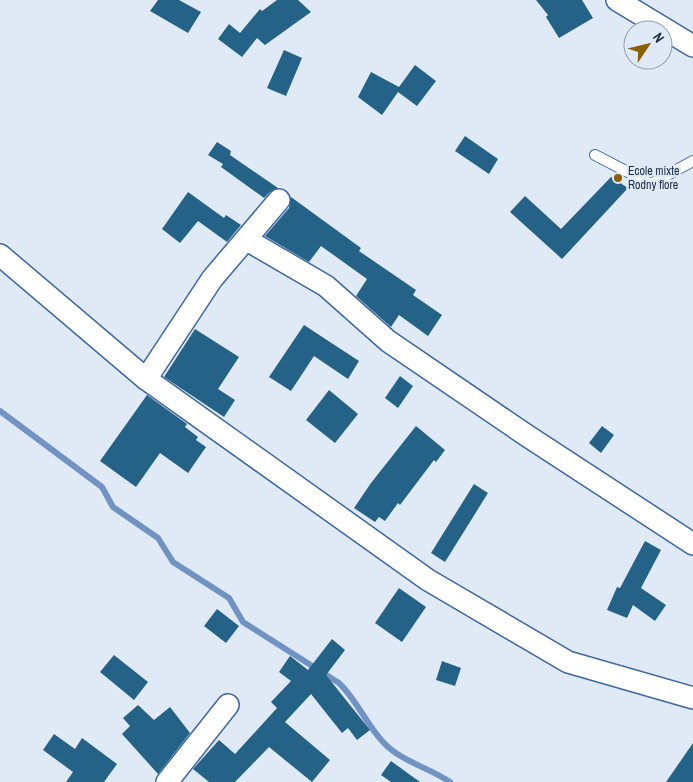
<svg xmlns="http://www.w3.org/2000/svg" width="693" height="782" viewBox="0 0 693 782" font-family="'Archivo Narrow',sans-serif">
	<rect width="100%" height="100%" fill="#e0eaf7"/>
	<g fill="none" stroke-linecap="round" stroke-linejoin="round">
		<path stroke="#7193c3" stroke-width="6" d="M0,411L102,487L113,507L158,538L173,562L229,598L243,622L339,683C357,700 366,724 383,742C400,761 430,768 450,782"/>
	</g>
	<g fill="#246387">
		<polygon points="158,0 179,0 201,12 188,33 150,11"/>
		<polygon points="277,0 298,0 311,12 265,45 257,38 242,57 218,39 229,24 240,33 260,9 262,11"/>
		<polygon points="536,0 582,0 593,18 559,38 546,17 548,15"/>
		<polygon points="284,50 302,58 286,96 267,88"/>
		<polygon points="415,65 436,81 417,106 398,92 382,115 358,97 371,72 399,87"/>
		<polygon points="465,136 498,159 489,174 455,151"/>
		<polygon points="217,142 231,151 230,155 278,188 270,192 264,198 221,167 223,164 208,155"/>
		<polygon points="611,177 628,188 562,259 510,212 525,196 561,229"/>
		<polygon points="188,192 224,218 226,215 241,225 227,242 198,221 180,243 162,229"/>
		<polygon points="291,197 361,248 359,251 416,290 413,295 442,315 428,336 399,315 391,327 356,296 367,279 321,246 309,262 265,236 289,208"/>
		<polygon points="304,325 359,361 348,379 314,356 291,391 269,377"/>
		<polygon points="195,329 239,357 218,389 235,400 224,417 164,377"/>
		<polygon points="400,376 413,386 398,408 385,398"/>
		<polygon points="329,390 358,414 335,443 306,420"/>
		<polygon points="147,395 187,424 185,427 198,437 196,440 206,447 188,473 160,453 136,487 100,461"/>
		<polygon points="416,426 445,450 436,462 434,460 400,505 398,503 385,521 379,517 375,522 354,508 371,483"/>
		<polygon points="602,426 614,435 601,453 589,443"/>
		<polygon points="474,484 488,493 445,562 431,553"/>
		<polygon points="645,541 661,550 641,588 666,605 655,621 633,605 627,618 607,610 617,587 620,588"/>
		<polygon points="399,588 426,607 402,642 375,623"/>
		<polygon points="217,609 239,626 226,643 204,626"/>
		<polygon points="332,639 345,650 326,675 370,730 357,740 348,728 342,733 311,694 285,722 330,760 312,782 269,747 235,782 209,782 193,769 219,740 235,754 277,708 271,702 291,681 279,672 290,656 308,670"/>
		<polygon points="114,655 148,682 134,700 100,672"/>
		<polygon points="442,661 461,668 455,686 436,680"/>
		<polygon points="138,705 154,720 170,707 190,733 158,774 122,734 130,726 123,718"/>
		<polygon points="54,734 75,749 82,738 117,764 104,782 66,782 73,772 43,750"/>
		<polygon points="693,743 693,782 666,782"/>
		<polygon points="391,761 420,782 391,782 381,775"/>
	</g>
	<g fill="none" stroke-linecap="round" stroke-linejoin="round">
		<g stroke="#3c67a3" stroke-width="12">
			<polyline id="lane" points="595,155 651,184 693,161"/>
		</g>
		<g stroke="#3c67a3" stroke-width="24">
			<g id="street">
				<polyline points="617,0 693,46"/>
				<polyline points="247,240 326,286 388,341 526,435 693,544"/>
				<polyline points="0,255 146,379 428,580 568,662 693,698"/>
				<polyline points="146,379 212,279 279,200"/>
				<polyline points="167,782 228,705"/>
			</g>
		</g>
		<use href="#lane" stroke="#fff" stroke-width="10"/>
		<use href="#street" stroke="#fff" stroke-width="21"/>
	</g>
	<circle fill="#8b5f01" stroke="#e0eaf7" stroke-width="2" cx="618" cy="178" r="5"/>
	<g text-anchor="middle" stroke-width="5" stroke-linejoin="round" paint-order="stroke">
		<g font-size="12" fill="#1a2c46" stroke="#e0eaf7" text-anchor="start">
			<text x="628" y="175">Ecole mixte<tspan x="628" dy="14">Rodny flore</tspan></text>
		</g>
	</g>
	<g transform="translate(648 45) rotate(55)"><circle r="24" fill="#e0eaf7" stroke="#919eb0"/>
	<path d="M0-4L9 19L0 12L-9 19Z" fill="#8b5f01"/>
	<text y="-8" font-size="14" font-weight="bold" text-anchor="middle" fill="#1a2c46">N</text>
	</g>
</svg>
